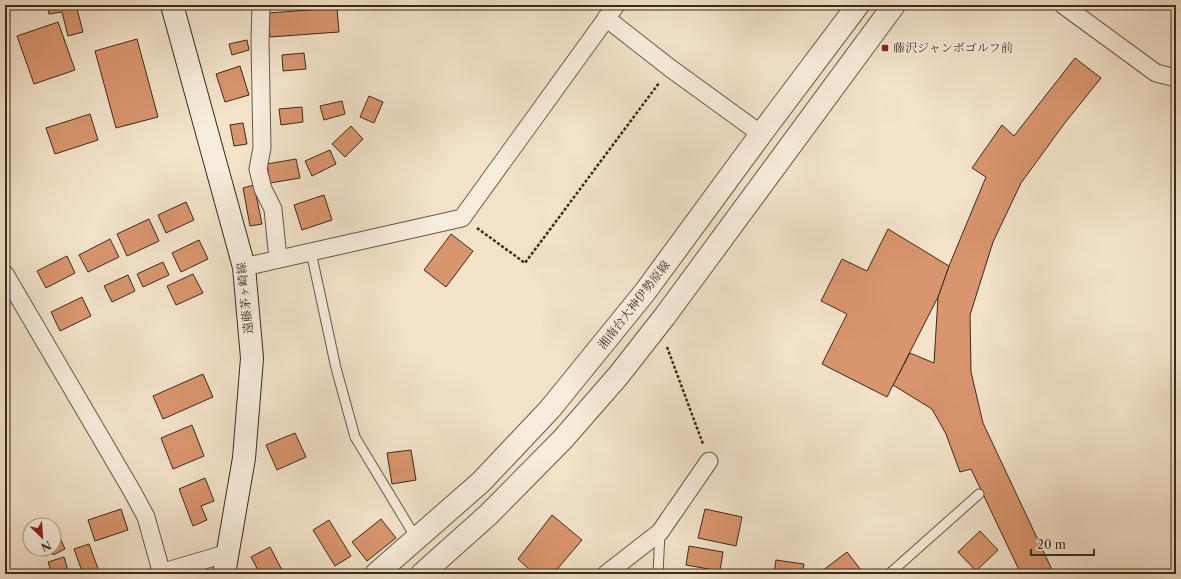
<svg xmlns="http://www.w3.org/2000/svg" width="1181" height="579" viewBox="0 0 1181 579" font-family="'Libre Caslon Text','Noto Serif JP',serif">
	<rect width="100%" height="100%" fill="#f2e3c9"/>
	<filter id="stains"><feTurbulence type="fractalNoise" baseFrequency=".005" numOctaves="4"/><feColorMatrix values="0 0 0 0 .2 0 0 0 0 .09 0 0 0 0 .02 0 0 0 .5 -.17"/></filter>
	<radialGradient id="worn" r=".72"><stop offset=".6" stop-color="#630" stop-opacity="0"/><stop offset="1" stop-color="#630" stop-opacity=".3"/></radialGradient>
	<g fill="#d9956d" stroke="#392b1b">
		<polygon points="47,5 76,5 83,32 68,36 62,12 49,14"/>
		<polygon points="337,8 339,32 270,37 268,13"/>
		<polygon points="58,22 75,70 34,84 17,36"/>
		<polygon points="137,39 158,117 116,128 95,51"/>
		<polygon points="247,40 249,50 232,55 229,44"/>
		<polygon points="304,53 306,69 283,71 282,55"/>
		<polygon points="1075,58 1101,78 1064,124 1021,183 993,242 970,315 971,372 983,423 1054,574 1021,574 971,469 960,472 946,434 932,409 893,385 910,353 934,363 938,297 949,266 986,177 972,168 1002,125 1014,136"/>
		<polygon points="240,66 249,95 225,102 216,74"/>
		<polygon points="369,96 383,102 374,123 360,117"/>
		<polygon points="342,101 345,114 324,120 320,106"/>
		<polygon points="302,107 303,122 281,125 279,109"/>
		<polygon points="90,114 98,140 55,154 46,128"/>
		<polygon points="243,123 247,144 234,146 230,125"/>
		<polygon points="351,126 363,139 345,157 332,144"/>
		<polygon points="330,150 336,164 312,176 305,161"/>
		<polygon points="296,159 300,178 270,183 267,164"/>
		<polygon points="254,185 262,224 250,226 243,188"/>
		<polygon points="324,195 332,220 302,230 294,205"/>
		<polygon points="186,202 194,220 166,233 158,215"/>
		<polygon points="149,219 159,241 127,256 117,234"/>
		<polygon points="888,229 949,266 938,297 887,397 822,364 847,314 821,301 842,259 867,271"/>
		<polygon points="451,234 473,251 446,287 424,270"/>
		<polygon points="110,239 119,257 88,272 79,255"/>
		<polygon points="199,240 208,259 181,272 172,253"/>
		<polygon points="67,256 75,273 46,288 37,271"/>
		<polygon points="163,262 169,275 143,287 137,274"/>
		<polygon points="193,274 203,293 176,305 167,286"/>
		<polygon points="128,275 135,291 112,302 104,286"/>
		<polygon points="82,297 91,316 60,331 51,312"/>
		<polygon points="203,374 213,397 163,419 153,396"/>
		<polygon points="192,425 204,456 173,469 161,438"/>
		<polygon points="295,433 306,457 277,470 266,445"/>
		<polygon points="411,450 416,480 392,484 387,453"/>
		<polygon points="205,478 214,501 201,506 207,520 193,526 179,489"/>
		<polygon points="121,509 128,530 95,541 88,520"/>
		<polygon points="705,509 742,517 736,546 698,538"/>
		<polygon points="552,515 582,540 553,574 534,574 518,559"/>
		<polygon points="381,519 396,538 367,561 352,542"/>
		<polygon points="329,520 351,556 335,566 313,530"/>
		<polygon points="980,531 998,550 976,571 958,552"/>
		<polygon points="58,533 65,549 53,555 50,549 54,549 54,535"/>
		<polygon points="89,544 100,574 83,574 74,549"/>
		<polygon points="689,546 723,552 720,571 686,565"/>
		<polygon points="270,547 284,574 260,574 251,557"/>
		<polygon points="847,552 864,574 818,574"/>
		<polygon points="64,557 69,574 52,574 48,562"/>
		<polygon points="776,560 804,564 802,574 774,574"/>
	</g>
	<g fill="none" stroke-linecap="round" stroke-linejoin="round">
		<g stroke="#675946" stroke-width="11">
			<g id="service">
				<polyline points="311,252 336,368 355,437 416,538"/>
				<polyline points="658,574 660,532"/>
				<polyline points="889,574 979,494"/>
			</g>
		</g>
		<g stroke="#675946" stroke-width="19">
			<g id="minor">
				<polyline points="261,5 260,41 262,148 258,169 263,189 273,209 278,259"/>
				<polyline points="1063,5 1156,73 1176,78"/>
				<polyline points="606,18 670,68 761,134"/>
				<polyline points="244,267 462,218 616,5"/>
				<polyline points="5,274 132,491 146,517 162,574"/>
				<polyline points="157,574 228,553"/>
				<polyline points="606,574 660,532 709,461"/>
			</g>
		</g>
		<g stroke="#675946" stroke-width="24">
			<g id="tertiary">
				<polyline points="376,574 481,482 550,409 645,292 761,134 858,5"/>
				<polyline points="422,574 489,514 563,439 618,376 665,316 894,5"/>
			</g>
		</g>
		<g stroke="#392b1b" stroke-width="24">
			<polyline id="secondary" points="172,5 244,267 252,358 244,458 224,574"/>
		</g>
		<g stroke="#392b1b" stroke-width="2.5" stroke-dasharray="3 2" stroke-linecap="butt">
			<polyline points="477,228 525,263 659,83"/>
			<polyline points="667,347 703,444"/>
		</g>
		<use href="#service" stroke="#f7eddc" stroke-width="9"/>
		<use href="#minor" stroke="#f7eddc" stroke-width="17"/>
		<use href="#tertiary" stroke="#f7eddc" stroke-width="22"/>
		<use href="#secondary" stroke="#f7eddc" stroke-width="22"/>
	</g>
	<rect fill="#8f2418" stroke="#f7eddc" stroke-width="1.5" x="881" y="44" width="8" height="8" rx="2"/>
	<g text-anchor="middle" stroke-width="3" stroke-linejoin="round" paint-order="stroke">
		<g font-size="12" fill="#392b1b" stroke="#f7eddc" text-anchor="start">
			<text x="893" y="52">藤沢ジャンボゴルフ前</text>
		</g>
		<g font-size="12" fill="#392b1b" stroke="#f7eddc">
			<text transform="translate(245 298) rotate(-96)" y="4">遠藤茅ヶ崎線</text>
			<text transform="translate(634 305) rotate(-52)" y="4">湘南台大神伊勢原線</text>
		</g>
	</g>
	<rect width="1181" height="579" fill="none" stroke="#f2e3c9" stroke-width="20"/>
	<rect x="6" y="6" width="1169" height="567" fill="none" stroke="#392b1b" stroke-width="2"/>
	<rect x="10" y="10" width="1161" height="559" fill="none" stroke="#392b1b"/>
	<g transform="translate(42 537) rotate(155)"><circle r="19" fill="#f7eddc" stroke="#ab9f8f"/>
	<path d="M0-3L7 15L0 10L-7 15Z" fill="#8f2418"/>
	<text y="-6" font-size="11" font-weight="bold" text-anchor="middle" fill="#392b1b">N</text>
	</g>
	<path d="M1031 549v6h63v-6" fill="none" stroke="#392b1b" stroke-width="2"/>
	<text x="1037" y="549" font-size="12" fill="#392b1b" stroke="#f7eddc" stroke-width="3" paint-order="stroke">20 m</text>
	<rect width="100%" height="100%" filter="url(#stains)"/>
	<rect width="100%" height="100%" fill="url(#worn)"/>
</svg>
